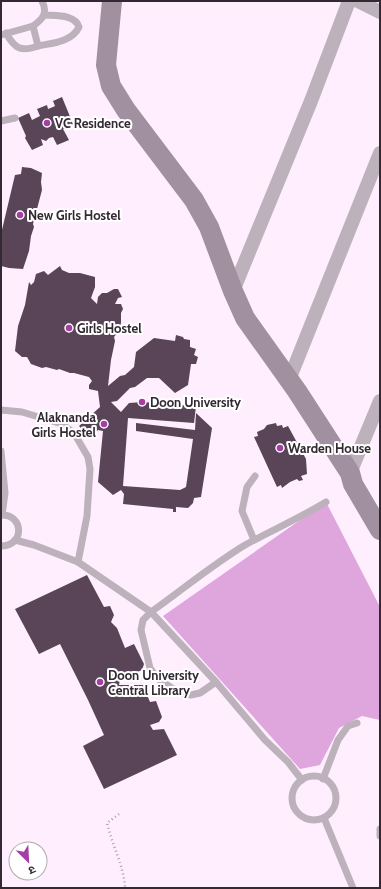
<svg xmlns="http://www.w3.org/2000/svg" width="381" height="889" viewBox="0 0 381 889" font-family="Cabin,'Noto Sans Devanagari',sans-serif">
	<rect width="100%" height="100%" fill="#ffeffe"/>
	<polygon fill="#dfa5dd" points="326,502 380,607 380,720 362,716 339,728 320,765 300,769 163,616"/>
	<g fill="#594458">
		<polygon points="62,97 73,124 63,129 69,140 57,145 53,137 49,138 46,141 41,139 43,145 32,150 25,138 26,136 18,118 29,113 32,120 40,116 37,109 47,105 48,109 53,107 55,106 53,101"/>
		<polygon points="22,167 31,168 42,173 41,182 42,190 33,224 34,227 31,236 29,251 23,269 9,268 1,266 1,234 15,175 21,174"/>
		<polygon points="60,266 62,270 69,273 80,273 95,277 95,287 91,298 97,304 98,297 102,293 107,293 114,289 118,289 122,297 118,298 115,304 121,304 123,309 121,313 121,323 119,331 114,337 115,341 111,360 108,386 120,376 125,375 134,367 136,352 154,338 175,341 176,335 183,337 184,339 190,340 190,347 196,349 194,355 198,357 196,364 191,364 188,385 175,393 159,378 147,378 135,387 130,388 117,401 111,402 121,412 129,403 143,402 196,406 194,423 128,418 123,486 180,490 186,487 193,439 136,431 136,423 195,430 196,413 212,428 201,497 194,498 193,503 188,508 176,507 176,512 173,512 173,509 123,504 124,494 121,490 113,495 98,482 103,431 98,430 90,438 79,426 100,407 98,391 89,389 89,385 92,381 89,377 74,373 70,373 59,369 57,370 46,367 42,368 31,364 27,357 22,357 15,351 18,326 25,305 29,282 31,285 34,282 36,274 44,271 48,275"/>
		<polygon points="276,423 277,426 282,425 283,428 288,426 306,459 307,474 301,476 303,480 299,481 297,479 290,482 282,488 281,485 277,487 254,437 258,436 257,432 264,429 267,425"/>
		<polygon points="87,575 104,607 110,606 114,615 111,622 117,628 125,648 134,644 144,664 142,670 120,679 119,685 143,685 150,702 156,701 162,717 159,722 150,725 153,730 164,729 177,755 104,789 83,746 104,735 88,700 60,644 39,654 15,609"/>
	</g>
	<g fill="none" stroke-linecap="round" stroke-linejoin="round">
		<path stroke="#aa9da9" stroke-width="2.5" stroke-dasharray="1 3" stroke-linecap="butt" d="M119,814L107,823C112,845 124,866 125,888"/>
		<g stroke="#bdb2bc" stroke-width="7">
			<path d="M33,26C43,19 48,13 42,1"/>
			<path d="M1,35L33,26L38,46C21,52 15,49 6,33"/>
			<path d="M38,46C52,43 72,42 79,27C75,14 55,16 45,15"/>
			<polyline points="1,121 15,118"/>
			<polyline points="1,410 22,412 62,424 74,433 88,457 90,469 87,516 78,562"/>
			<polyline points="1,451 5,493 2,515"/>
			<path d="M1,515C24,514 25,546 1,546"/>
			<polyline points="15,540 34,545 78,562 151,612 216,682 265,740 288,762 302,780"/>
			<polyline points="254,540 242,511 247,487 255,476"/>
			<path d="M216,682L200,693L191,695L179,693L157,678L150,668L141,630L143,620L151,612C182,590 212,565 245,545C272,530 300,518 326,502"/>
			<circle cx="314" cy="798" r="22"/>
			<polyline points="323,779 338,740 348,726 357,723"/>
			<polyline points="324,818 353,888"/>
			<polyline points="380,829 380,836"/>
		</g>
		<g stroke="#bdb2bc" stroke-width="14">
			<polyline points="358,1 380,12"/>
			<polyline points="233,291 311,101 349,1"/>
			<polyline points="289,380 380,153"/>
			<polyline points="350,473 380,401"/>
		</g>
		<polyline stroke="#a191a0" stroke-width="20" points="112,1 106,65 111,86 126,110 194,200 209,227 233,291 245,318 297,391 350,473 353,484 380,530"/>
	</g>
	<g fill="#a53fa4" stroke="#fff" stroke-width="1.5">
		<circle cx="47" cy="123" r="4"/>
		<circle cx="20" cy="215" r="4"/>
		<circle cx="69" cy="328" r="4"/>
		<circle cx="142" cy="402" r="4"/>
		<circle cx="104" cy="424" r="4"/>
		<circle cx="280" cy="448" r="4"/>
		<circle cx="100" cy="682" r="4"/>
	</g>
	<g text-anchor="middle" stroke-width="4" stroke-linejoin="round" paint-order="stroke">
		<g font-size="13" font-weight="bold" fill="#332932" stroke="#fff" text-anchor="start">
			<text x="55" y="128">VC Residence</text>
			<text x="28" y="220">New Girls Hostel</text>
			<text x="77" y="333">Girls Hostel</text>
			<text x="150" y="407">Doon University</text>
			<text x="96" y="422" text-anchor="end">Alaknanda<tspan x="96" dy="15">Girls Hostel</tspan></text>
			<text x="288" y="453">Warden House</text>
			<text x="108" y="680">Doon University<tspan x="108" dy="15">Central Library</tspan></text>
		</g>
	</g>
	<rect width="381" height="889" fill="none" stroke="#332932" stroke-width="4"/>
	<g transform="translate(28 861) rotate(156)"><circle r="19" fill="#ffffff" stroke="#ada9ad"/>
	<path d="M0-3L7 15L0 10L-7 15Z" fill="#a53fa4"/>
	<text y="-6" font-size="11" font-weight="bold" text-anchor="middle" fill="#332932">उ</text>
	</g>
</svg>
